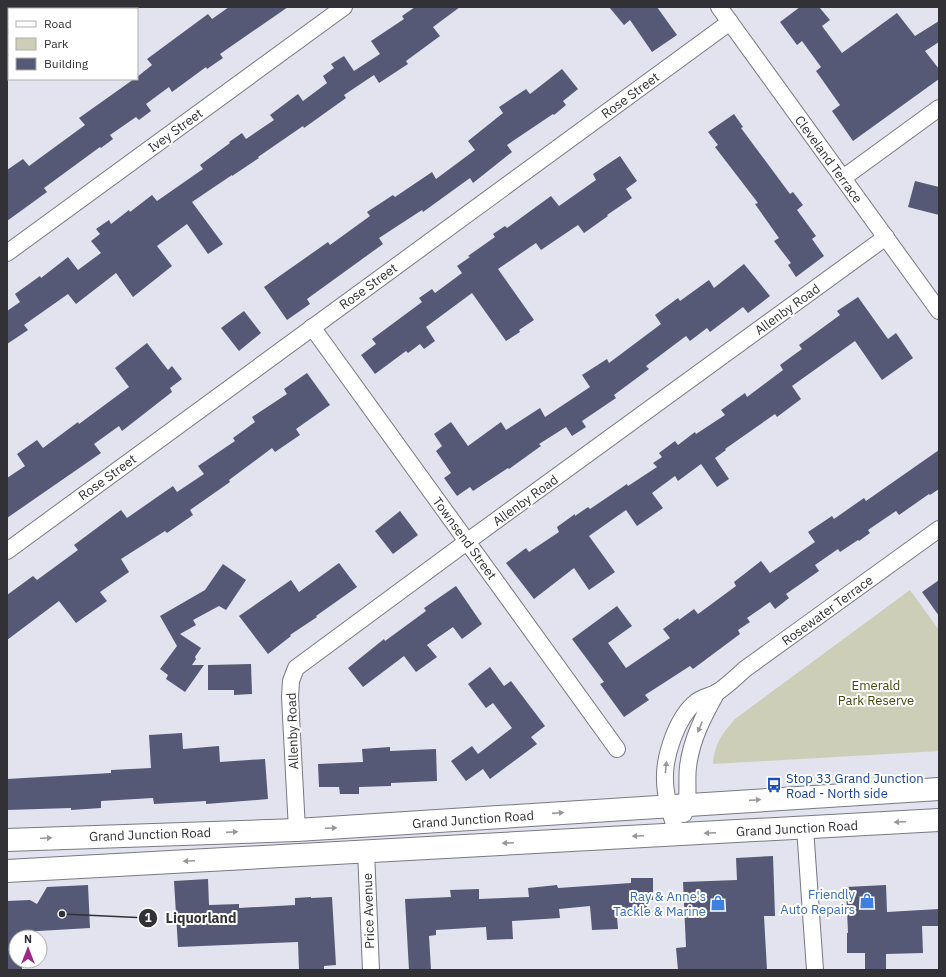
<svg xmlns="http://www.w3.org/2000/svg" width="946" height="977" viewBox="0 0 946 977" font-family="'IBM Plex Sans',sans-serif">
	<rect width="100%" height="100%" fill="#e2e3ee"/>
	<path fill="#ccceb7" d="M910,590L939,630V751L713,764C714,744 722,734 735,719Z"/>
	<g fill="#565976">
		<polygon points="229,7 288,7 220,54 223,58 207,69 206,67 172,92 169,87 146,104 151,111 139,120 136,117 110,135 113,139 101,148 100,147 44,188 47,192 7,221 7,170 23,159 29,166 85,125 79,118 134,79 137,79 137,77 152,65 147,59 208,14 212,19"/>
		<polygon points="415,7 460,7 433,27 440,36 406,61 408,64 379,83 374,75 344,95 346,98 304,128 303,126 258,157 259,158 232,176 232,175 192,202 223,244 208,254 187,224 157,246 172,266 133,297 116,273 76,304 68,294 24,325 28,330 7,344 7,311 20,302 15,294 40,276 41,278 68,257 78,270 101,253 91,241 100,234 96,229 109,220 111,224 129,210 130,212 152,195 157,201 203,169 200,165 230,143 229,142 242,133 246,139 274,120 270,115 298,94 303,101 327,83 323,76 334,68 331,64 344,56 354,71 380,54 371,41 404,19 402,16"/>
		<polygon points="609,7 657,7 677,35 652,52 630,20 624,25"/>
		<polygon points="800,7 819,7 830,20 822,26 842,53 897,13 915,36 939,21 939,42 925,51 939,69 939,79 853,141 832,111 840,105 816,71 821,67 802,41 797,45 780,22"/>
		<polygon points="562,69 578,89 563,101 566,105 554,115 553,114 507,145 512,152 473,183 470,178 423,212 422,210 379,238 383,244 307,299 310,304 287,320 264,287 328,242 330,245 370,216 367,212 393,195 395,197 432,172 436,179 475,150 468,141 503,113 499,107 526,89 530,94"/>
		<polygon points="734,114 743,127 741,128 790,194 793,192 803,205 797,210 816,236 812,239 824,256 796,277 788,265 791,263 774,241 779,238 755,204 758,203 715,147 718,145 708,132"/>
		<polygon points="620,156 637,181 626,189 632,198 607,215 608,216 584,233 578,225 541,250 536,243 498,269 534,320 519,330 520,332 506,341 472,293 426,327 435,341 424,349 420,344 408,353 406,351 375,374 361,355 376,344 372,339 422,302 419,298 432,289 435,293 462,273 457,266 470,257 468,256 495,237 493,234 505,226 507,228 551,196 559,206 596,180 593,174"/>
		<polygon points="915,181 939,187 939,215 908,207"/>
		<polygon points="744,264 770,296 748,313 743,307 710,332 707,328 690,341 686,336 646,366 649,369 614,395 616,398 582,421 586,427 572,436 566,427 539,444 541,446 509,469 508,468 473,491 470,487 457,496 444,478 451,473 436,451 442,446 434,434 451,422 468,446 501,422 506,430 540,408 545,417 590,387 582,375 607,359 609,363 661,324 655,315 678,298 680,301 709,280 714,288"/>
		<polygon points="858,297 888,339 896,333 913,358 882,380 855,341 792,386 801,399 777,417 775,414 725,449 726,450 715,458 729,479 717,487 701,464 678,481 675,476 652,493 663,508 637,526 626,510 589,536 615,572 589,590 574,568 534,599 506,563 526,548 529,552 559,532 557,527 575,514 575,516 588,507 590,509 627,484 628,486 657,467 653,463 662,457 659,453 675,441 678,445 695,432 696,434 725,415 721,410 745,393 747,397 783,370 780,365 802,349 799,345 840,315 837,311"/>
		<polygon points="244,311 261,333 239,351 221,328"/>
		<polygon points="147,343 168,370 172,366 182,379 170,388 172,392 122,431 119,426 94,444 101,453 7,518 7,478 25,466 17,454 37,440 43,448 78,422 79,424 129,387 115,368"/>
		<polygon points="307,373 330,405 296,429 300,435 275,452 272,448 229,480 230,482 190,510 193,515 167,533 165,531 121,559 129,572 100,592 107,601 76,623 59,601 7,640 7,595 33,576 37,580 78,550 74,545 121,510 127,518 173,486 177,492 204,474 198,466 235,441 233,438 255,422 252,417 287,394 284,389"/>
		<polygon points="939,450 939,489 930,495 929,494 899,515 896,511 868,530 870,533 859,541 858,540 840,552 838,549 815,565 819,571 786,594 789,598 775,609 770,602 747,618 750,622 738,630 740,634 693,669 690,666 645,695 649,700 624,717 600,684 604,682 572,639 617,606 632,626 608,643 626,668 670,638 663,629 678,618 679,620 694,609 698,614 736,586 734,582 761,561 770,573 815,542 808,532 832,516 834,519 864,498 866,501"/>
		<polygon points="400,511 418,535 393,554 375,531"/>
		<polygon points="339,563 357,587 316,616 317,617 290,635 291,636 268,654 239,616 291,580 299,592"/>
		<polygon points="223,564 246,580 226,610 219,606 193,620 196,625 180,634 201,648 195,657 196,659 192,665 204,665 185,692 166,679 168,675 160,669 177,646 160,616 205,590"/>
		<polygon points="939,580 939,616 922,592"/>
		<polygon points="456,586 482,624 462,639 453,627 427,645 437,657 416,672 404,656 363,687 348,668 384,639 385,641 426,611 424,608"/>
		<polygon points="251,664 252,694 234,695 234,690 208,690 208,665"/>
		<polygon points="490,667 504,686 511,681 545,726 531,737 537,744 490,779 483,769 466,781 451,761 472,746 478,754 512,728 493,703 486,708 468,684"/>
		<polygon points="182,733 183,749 219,746 220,762 265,759 268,799 206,804 206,801 154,804 153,798 101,801 101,808 71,810 71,808 7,810 7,779 111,773 111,770 151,768 149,735"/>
		<polygon points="390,747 390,751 436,749 437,781 391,783 391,786 359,787 359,794 340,794 339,787 319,787 318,764 363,762 362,749"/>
		<polygon points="773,856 775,916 764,916 767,970 678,970 676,948 686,947 683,882 737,880 736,858"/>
		<polygon points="631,878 653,878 653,900 647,900 647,917 617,917 618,929 592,930 590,906 559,909 560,918 512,921 513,939 487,940 486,927 436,930 436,935 429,936 431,970 409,970 405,899 451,897 450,890 479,889 479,899 529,897 528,888 557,885 558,888 631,883"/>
		<polygon points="208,879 209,905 239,904 239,908 295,905 295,898 311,897 311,898 332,897 336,965 324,966 324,970 299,970 298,942 178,947 174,881"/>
		<polygon points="88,885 90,928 21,932 21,937 16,937 16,961 22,961 22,970 7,970 7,901 30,900 37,904 47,887"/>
		<polygon points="886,885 887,912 939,909 939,926 922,926 923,953 886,954 886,970 865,970 865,953 847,953 847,933 848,933 846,887"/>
	</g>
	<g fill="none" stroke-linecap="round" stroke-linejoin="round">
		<g stroke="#787983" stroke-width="18">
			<g id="street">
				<polyline points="719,7 939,311"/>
				<polyline points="843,178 939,108"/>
				<polyline points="7,253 344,7"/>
				<polyline points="312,327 617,749"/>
				<polyline points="7,551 730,22"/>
				<path d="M684,814C690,799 686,783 688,767C691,740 704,715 717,692"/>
				<polyline points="805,828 815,970"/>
				<polyline points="297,830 290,697 291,681 296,668 468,541 886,237"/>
				<path d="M677,834C672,817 665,798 665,780C664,756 677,717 696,702C702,697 710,696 716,693C726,687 736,677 745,669L939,529"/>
				<polyline points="366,851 371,970"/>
			</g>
		</g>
		<g stroke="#787983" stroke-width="24">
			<g id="highway">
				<polyline points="7,840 297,830 939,789"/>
				<polyline points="7,871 939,820"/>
			</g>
		</g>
		<use href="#street" stroke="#fff" stroke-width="16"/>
		<use href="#highway" stroke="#fff" stroke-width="22"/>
	</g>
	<defs><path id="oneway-solid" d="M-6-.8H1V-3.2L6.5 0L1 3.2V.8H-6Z"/></defs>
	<g fill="#98989a">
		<use href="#oneway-solid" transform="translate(700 727) rotate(113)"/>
		<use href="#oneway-solid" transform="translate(666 767) rotate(-84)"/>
		<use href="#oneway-solid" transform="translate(755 800) rotate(-4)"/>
		<use href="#oneway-solid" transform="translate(558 813) rotate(-4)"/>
		<use href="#oneway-solid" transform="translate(900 822) rotate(177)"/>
		<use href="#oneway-solid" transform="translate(331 828) rotate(-3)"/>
		<use href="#oneway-solid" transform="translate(232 832) rotate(-2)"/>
		<use href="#oneway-solid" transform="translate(710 833) rotate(177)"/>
		<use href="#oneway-solid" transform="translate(638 836) rotate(177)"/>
		<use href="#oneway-solid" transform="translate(46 838) rotate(-2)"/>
		<use href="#oneway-solid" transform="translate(508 843) rotate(177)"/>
		<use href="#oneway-solid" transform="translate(189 861) rotate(177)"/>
	</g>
	<defs>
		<g id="bus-bare" transform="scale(1.2)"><path d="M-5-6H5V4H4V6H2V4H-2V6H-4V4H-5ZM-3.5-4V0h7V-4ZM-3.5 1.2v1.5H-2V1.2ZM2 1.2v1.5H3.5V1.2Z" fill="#1a4fb4" stroke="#fff" stroke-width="2.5" paint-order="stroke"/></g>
		<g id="shop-bare" transform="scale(1.2)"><path d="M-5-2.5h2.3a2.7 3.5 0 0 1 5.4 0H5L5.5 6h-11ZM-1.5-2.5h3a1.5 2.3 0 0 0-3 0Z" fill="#3f7fe0" stroke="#fff" stroke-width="2.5" paint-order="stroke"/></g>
	</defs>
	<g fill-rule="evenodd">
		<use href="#bus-bare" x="774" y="785"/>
		<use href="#shop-bare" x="867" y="901"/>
		<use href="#shop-bare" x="718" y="903"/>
	</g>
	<g text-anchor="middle" stroke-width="4" stroke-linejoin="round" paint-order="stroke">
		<g font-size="13" fill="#313136" stroke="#fff">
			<text transform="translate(630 95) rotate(-36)" y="5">Rose Street</text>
			<text transform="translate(175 130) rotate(-36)" y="5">Ivey Street</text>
			<text transform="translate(829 159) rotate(54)" y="5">Cleveland Terrace</text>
			<text transform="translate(368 286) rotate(-36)" y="5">Rose Street</text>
			<text transform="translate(787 309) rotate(-36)" y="5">Allenby Road</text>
			<text transform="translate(107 477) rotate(-36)" y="5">Rose Street</text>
			<text transform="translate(525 500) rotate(-36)" y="5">Allenby Road</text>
			<text transform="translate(465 538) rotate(54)" y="5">Townsend Street</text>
			<text transform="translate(827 610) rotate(-36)" y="5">Rosewater Terrace</text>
			<text transform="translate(292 731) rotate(-92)" y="5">Allenby Road</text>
			<text transform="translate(473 819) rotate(-4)" y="5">Grand Junction Road</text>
			<text transform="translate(797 828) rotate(-3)" y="5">Grand Junction Road</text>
			<text transform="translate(150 834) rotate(-2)" y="5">Grand Junction Road</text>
			<text transform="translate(368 911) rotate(-92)" y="5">Price Avenue</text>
		</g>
		<g font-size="13" fill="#47490e" stroke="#fff">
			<text x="876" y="690">Emerald<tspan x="876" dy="15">Park Reserve</tspan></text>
		</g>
		<g font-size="13" fill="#164399" stroke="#fff" text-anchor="start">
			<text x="786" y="783">Stop 33 Grand Junction<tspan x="786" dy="15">Road - North side</tspan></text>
		</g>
		<g font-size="13" fill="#366cbe" stroke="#fff" text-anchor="end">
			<text x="855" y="899">Friendly<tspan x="855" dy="15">Auto Repairs</tspan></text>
			<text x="706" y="901">Ray &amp; Anne's<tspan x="706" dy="15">Tackle &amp; Marine</tspan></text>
		</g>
	</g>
	<path fill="none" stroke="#313136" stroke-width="1.5" d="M62 914L148 918"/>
	<g fill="#313136" stroke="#fff" stroke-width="1.5">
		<circle cx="62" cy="914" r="4"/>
		<circle cx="148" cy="918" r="10"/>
	</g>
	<g font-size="12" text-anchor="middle" font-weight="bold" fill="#fff">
		<text x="148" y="922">1</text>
	</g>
	<g font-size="14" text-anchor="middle" font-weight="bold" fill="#313136" stroke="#fff" stroke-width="4" stroke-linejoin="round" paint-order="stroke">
		<text x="201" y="923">Liquorland</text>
	</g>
	<rect width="946" height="977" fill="none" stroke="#313136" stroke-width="16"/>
	<rect x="8" y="8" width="130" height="72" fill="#ffffff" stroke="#adadaf"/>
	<rect x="16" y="21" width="20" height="6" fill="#ffffff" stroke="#adadaf"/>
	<text x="44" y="28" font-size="12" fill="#313136">Road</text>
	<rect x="16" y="38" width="20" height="12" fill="#ccceb7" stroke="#adadaf"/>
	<text x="44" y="48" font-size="12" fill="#313136">Park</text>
	<rect x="16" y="58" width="20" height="12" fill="#565976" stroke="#adadaf"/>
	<text x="44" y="68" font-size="12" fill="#313136">Building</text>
	<g transform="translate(28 949)"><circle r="19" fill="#ffffff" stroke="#adadaf"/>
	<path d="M0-3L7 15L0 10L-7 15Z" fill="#9c2985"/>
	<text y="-6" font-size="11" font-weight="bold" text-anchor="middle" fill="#313136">N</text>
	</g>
</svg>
